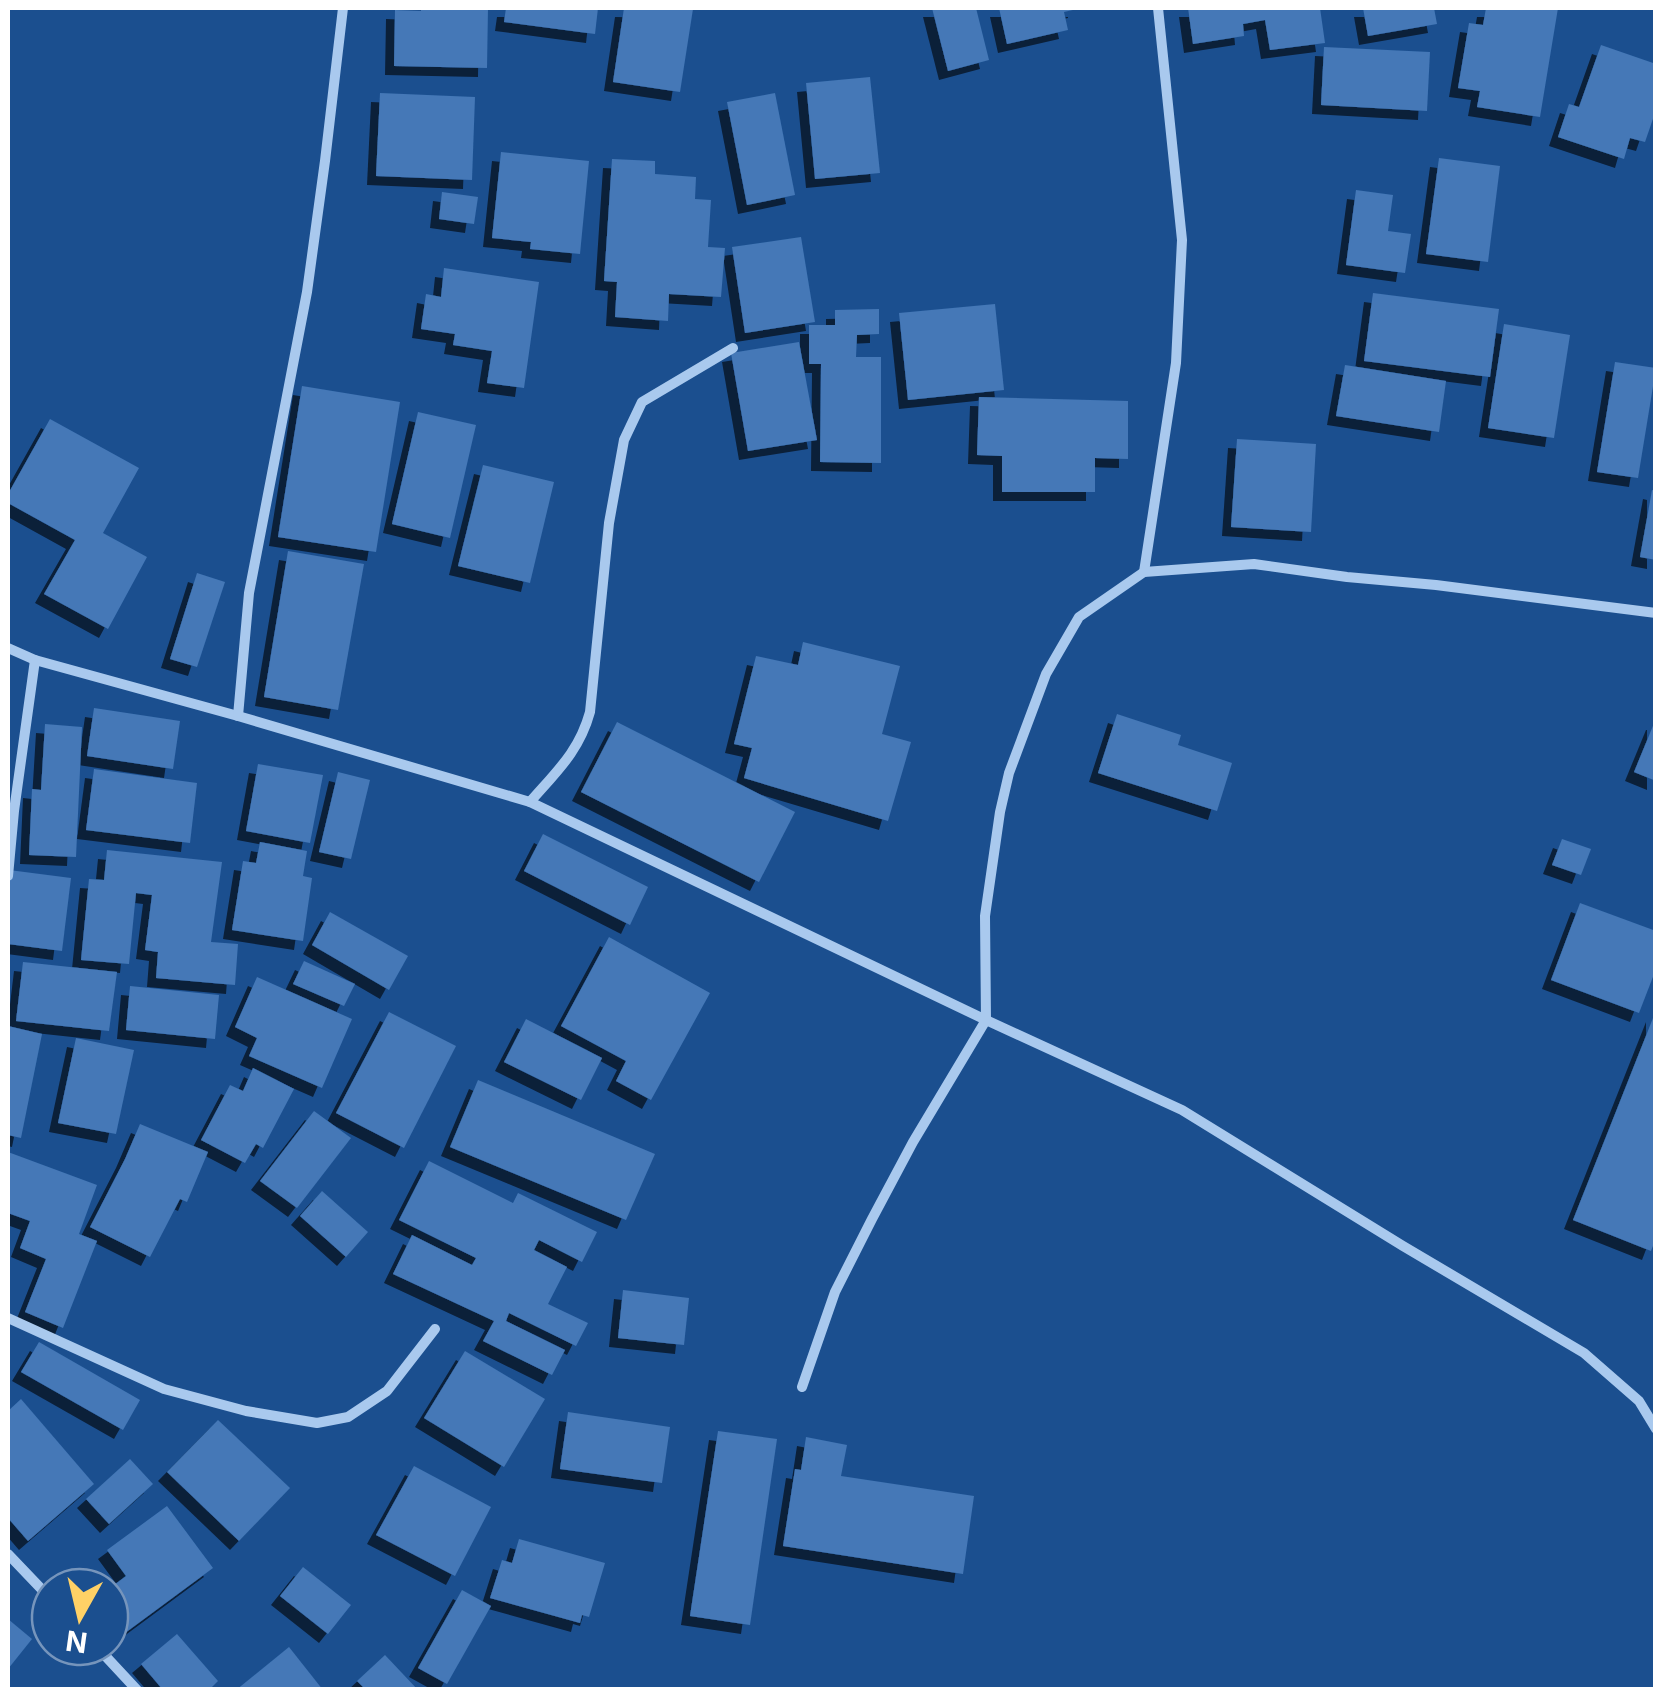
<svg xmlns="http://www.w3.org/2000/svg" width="1663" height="1697" viewBox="0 0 1663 1697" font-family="Inter,sans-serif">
	<defs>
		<filter id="shadow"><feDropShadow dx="-9" dy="9" stdDeviation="0" flood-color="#0009"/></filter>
	</defs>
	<rect width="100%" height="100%" fill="#1b4f8f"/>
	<g fill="#4478b7" filter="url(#shadow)">
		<polygon points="421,8 488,8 487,68 394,66 395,10 421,11"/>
		<polygon points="506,8 598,8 595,34 504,22"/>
		<polygon points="624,8 693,9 680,92 613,82"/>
		<polygon points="932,8 976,8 989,60 948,71"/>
		<polygon points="999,8 1077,8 1077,9 1064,12 1068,30 1007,44"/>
		<polygon points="1188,8 1320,8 1325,43 1270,50 1265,20 1243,24 1244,36 1193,44"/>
		<polygon points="1363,8 1434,8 1437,24 1368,36"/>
		<polygon points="1486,8 1558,8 1540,117 1477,107 1480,91 1458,88 1469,23 1483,25"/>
		<polygon points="1601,45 1656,64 1656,110 1645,142 1630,138 1624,159 1558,137 1569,104 1579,107"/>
		<polygon points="1324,47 1430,52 1427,111 1321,105"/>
		<polygon points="870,77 880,173 815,179 806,83"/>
		<polygon points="380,93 475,97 472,180 376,176"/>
		<polygon points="775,93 795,195 747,205 727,102"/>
		<polygon points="501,152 589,161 580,254 530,249 531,242 492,238"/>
		<polygon points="1439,158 1500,166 1488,262 1426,254"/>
		<polygon points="612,159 655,161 655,174 696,177 695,199 711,200 708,247 725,248 721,297 669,294 668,321 615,317 617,282 604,281"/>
		<polygon points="1356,190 1393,195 1388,231 1411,234 1405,273 1346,265"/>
		<polygon points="442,192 478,197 474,224 439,219"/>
		<polygon points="801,237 815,322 745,333 732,247"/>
		<polygon points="444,268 539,282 524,388 487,383 492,351 453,345 455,334 421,329 426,294 441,297"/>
		<polygon points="1373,293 1499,309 1490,377 1364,361"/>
		<polygon points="995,304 1004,390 908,400 899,313"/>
		<polygon points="879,309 879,334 857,335 856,357 881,357 881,463 820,462 821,364 809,364 809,325 835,325 835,310"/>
		<polygon points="1504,324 1570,335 1554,438 1488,428"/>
		<polygon points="799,342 817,440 748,451 731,353"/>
		<polygon points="1615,362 1656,368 1638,478 1597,472"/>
		<polygon points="1345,365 1446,381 1439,432 1336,416"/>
		<polygon points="302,386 400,402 376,552 278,537"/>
		<polygon points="979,397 1128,401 1128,459 1095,458 1095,492 1002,492 1002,456 977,455"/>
		<polygon points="418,412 476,425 450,538 392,524"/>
		<polygon points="50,419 139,468 103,533 147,557 108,629 44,594 75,540 8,503 8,494"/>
		<polygon points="1237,439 1316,444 1311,532 1231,527"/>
		<polygon points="483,465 554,482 530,583 458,566"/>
		<polygon points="1652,490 1656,491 1656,560 1640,557"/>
		<polygon points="288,551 364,564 338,710 264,697"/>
		<polygon points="197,573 225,582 197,667 170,659"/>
		<polygon points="803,642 900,666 882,734 911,742 888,821 744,778 752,748 734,744 756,656 798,665"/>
		<polygon points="94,708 180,721 173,769 87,756"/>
		<polygon points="1117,714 1181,735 1178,745 1232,763 1217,811 1098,773"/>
		<polygon points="1655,721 1656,721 1656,781 1634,772"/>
		<polygon points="617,722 795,812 759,882 581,792"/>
		<polygon points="45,724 82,727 76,857 29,855 32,789 41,790"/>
		<polygon points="258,764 323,775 310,843 246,831"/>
		<polygon points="94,769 197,783 190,843 86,830"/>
		<polygon points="338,772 370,780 351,859 319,852"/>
		<polygon points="543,834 648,887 630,925 524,871"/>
		<polygon points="1562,839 1591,849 1581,875 1552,865"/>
		<polygon points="260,842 307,851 303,876 312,878 303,941 232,930 243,861 256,863"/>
		<polygon points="107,850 222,862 211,942 238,944 235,985 156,978 158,952 145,950 152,895 136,893 129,964 81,960 89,879 104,880"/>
		<polygon points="9,870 71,878 62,951 8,944"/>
		<polygon points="1580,903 1656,931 1656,969 1639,1013 1551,980"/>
		<polygon points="330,912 408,956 389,990 312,945"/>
		<polygon points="609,937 710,993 651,1100 616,1081 626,1061 561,1026"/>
		<polygon points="304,961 355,984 344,1006 293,984"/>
		<polygon points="23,962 117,972 109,1031 16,1021"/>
		<polygon points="257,977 352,1019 322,1088 249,1056 257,1038 235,1027"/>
		<polygon points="130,986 219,995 215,1039 126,1030"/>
		<polygon points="389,1012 456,1046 404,1148 336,1113"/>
		<polygon points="1655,1013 1656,1238 1651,1251 1573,1220"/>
		<polygon points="526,1019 602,1058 581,1100 504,1062"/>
		<polygon points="8,1026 42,1034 21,1138 8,1135"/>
		<polygon points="76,1038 134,1050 116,1134 58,1123"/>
		<polygon points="253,1068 294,1089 263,1148 256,1144 245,1163 201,1140 230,1085 243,1091"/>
		<polygon points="478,1080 655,1154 626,1220 450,1147"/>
		<polygon points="314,1111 351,1138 297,1208 260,1181"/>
		<polygon points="140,1124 208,1152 187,1202 180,1199 150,1257 90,1227 125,1159"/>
		<polygon points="8,1152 97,1185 79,1234 97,1241 63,1328 25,1312 46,1259 20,1248 30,1221 8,1213"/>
		<polygon points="429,1161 513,1203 518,1193 597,1232 582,1262 539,1240 534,1250 567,1267 548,1304 588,1323 576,1346 509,1313 506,1321 565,1350 552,1375 483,1341 494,1321 393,1274 412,1235 472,1265 476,1258 399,1220"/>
		<polygon points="322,1191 368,1232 346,1257 300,1216"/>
		<polygon points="623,1290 689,1298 684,1345 618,1338"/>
		<polygon points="39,1342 140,1400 123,1430 21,1372"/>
		<polygon points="465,1351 545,1399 504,1467 424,1418"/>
		<polygon points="21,1399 94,1484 28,1541 8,1518 8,1411"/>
		<polygon points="568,1412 670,1427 662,1483 560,1469"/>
		<polygon points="218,1420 290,1488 239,1541 167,1472"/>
		<polygon points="718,1431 777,1439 750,1625 690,1616"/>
		<polygon points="806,1437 847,1445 841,1476 974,1496 963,1574 783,1546 795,1469 801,1470"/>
		<polygon points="130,1459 153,1484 109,1524 86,1499"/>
		<polygon points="414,1466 491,1507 455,1576 376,1535"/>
		<polygon points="167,1506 213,1568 121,1636 110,1622 110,1588 126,1576 107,1550"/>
		<polygon points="519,1539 605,1563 589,1617 582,1615 580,1623 490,1598 502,1560 512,1563"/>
		<polygon points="303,1567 351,1605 328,1634 280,1596"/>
		<polygon points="462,1590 491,1606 447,1684 418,1668"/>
		<polygon points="8,1619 32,1639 8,1669"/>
		<polygon points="177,1634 218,1681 209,1690 163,1690 141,1664"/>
		<polygon points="289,1647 323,1690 236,1690"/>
		<polygon points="385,1655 418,1690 366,1690 357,1681"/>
	</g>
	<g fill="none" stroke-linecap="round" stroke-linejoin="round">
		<g stroke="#a9c9ee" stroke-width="10">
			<polyline points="1144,572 1176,363 1182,240 1158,8"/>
			<polyline points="8,648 35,660 238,716 530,802 986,1020 1182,1110 1403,1246 1584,1353 1639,1401 1656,1429"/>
			<polyline points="238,716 249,593 307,292 325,161 343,8"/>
			<path d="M530,802C556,772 579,752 590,712L609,523L624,440L642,402L733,348"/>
			<polyline points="8,876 14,811 35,660"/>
			<polyline points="8,1318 164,1389 246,1411 317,1423 348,1417 387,1391 435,1329"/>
			<polyline points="802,1387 835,1292 872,1219 913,1142 986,1020 985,916 1000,812 1009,773 1046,674 1079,617 1144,572 1254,564 1347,577 1436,585 1656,613"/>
			<polyline points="8,1554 50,1598"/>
			<polyline points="97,1647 137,1690"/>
		</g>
	</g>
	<rect width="1663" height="1697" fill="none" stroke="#ffffff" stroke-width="20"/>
	<g transform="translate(80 1617) rotate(188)"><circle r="48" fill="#1b4f8f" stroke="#7695bc" stroke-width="2.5"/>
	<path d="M0-8L18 38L0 25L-18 38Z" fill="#ffd166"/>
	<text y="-15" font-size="28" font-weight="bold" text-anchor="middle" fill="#ffffff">N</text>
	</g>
</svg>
